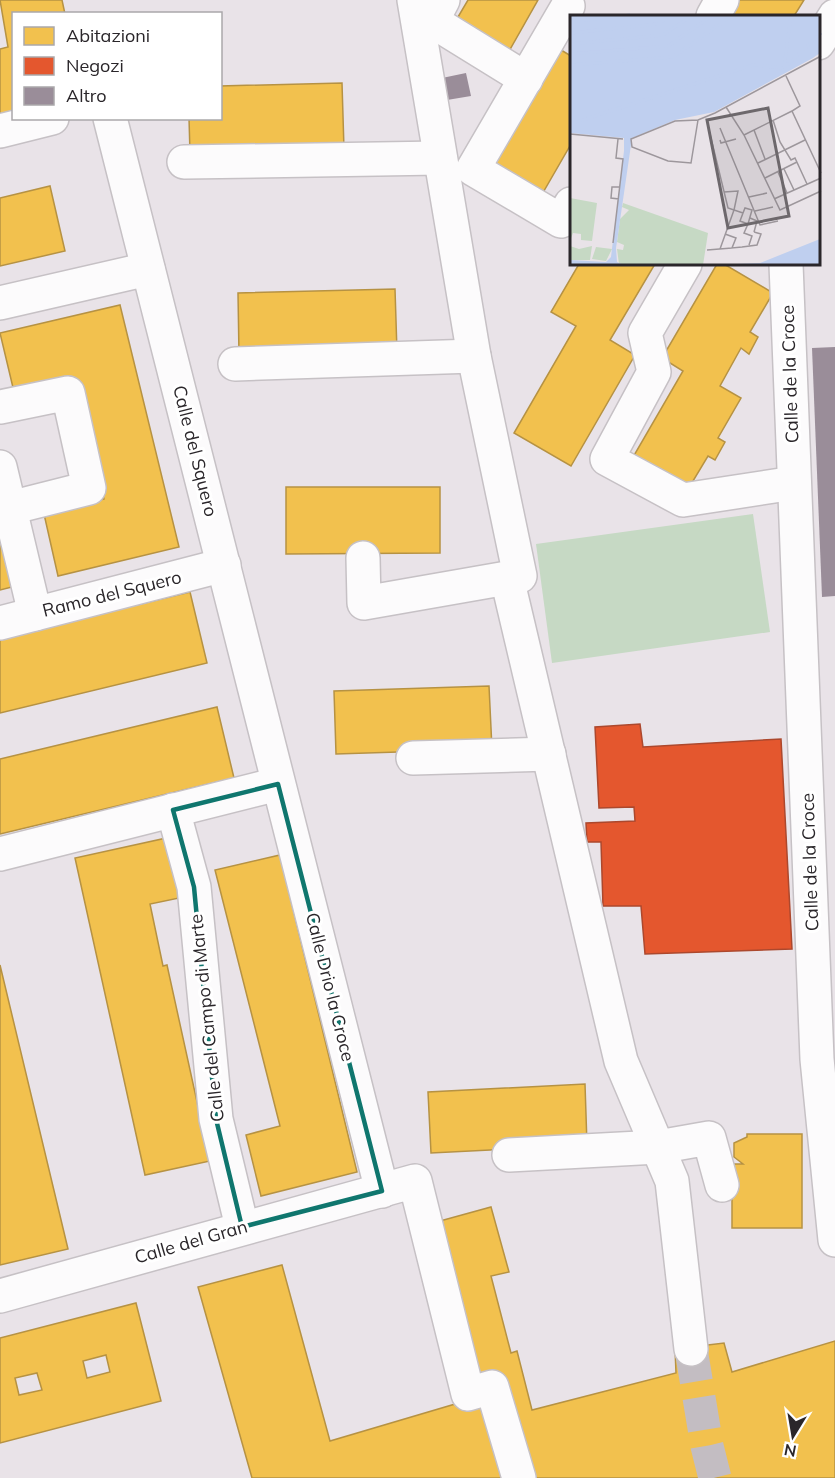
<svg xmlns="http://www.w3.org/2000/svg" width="835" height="1478" viewBox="0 0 835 1478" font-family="Mulish,sans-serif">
	<rect width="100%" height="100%" fill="#e9e3e8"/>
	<polygon fill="#c6d9c4" points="753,514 770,632 552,663 536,544"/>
	<g fill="#f2c14e" stroke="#b69243" stroke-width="1.5" fill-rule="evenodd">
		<polygon points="0,0 62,0 65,14 14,14 14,115 0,118 0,49 8,47"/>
		<polygon points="468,0 538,0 508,53 455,22"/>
		<polygon points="734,0 804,0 794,16 724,16"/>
		<polygon points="556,47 571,56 571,144 541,196 487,165"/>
		<polygon points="342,83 344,149 190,153 189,118 220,118 220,86"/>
		<polygon points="50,186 65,251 0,266 0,198"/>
		<polygon points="579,264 655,264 610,340 635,355 571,466 514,433 576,326 551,312"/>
		<polygon points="717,264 724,264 773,293 750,332 758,337 749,354 741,348 720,386 741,398 718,438 725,442 715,460 708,456 684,496 629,464 683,371 662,358"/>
		<polygon points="395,289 397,352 239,355 238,293"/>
		<polygon points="120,305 179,547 58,576 44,514 104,499 75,381 15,396 0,333"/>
		<polygon points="286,487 440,487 440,553 286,554"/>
		<polygon points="0,520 16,586 0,590"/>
		<polygon points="190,592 207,663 0,713 0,638"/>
		<polygon points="489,686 492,749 336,754 334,691"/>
		<polygon points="217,707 234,778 0,834 0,759"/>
		<polygon points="171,837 184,897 150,904 163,966 167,965 210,1161 145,1175 75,858"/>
		<polygon points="280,855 357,1172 261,1196 246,1135 280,1126 215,870"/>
		<polygon points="0,965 68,1249 0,1265"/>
		<polygon points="585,1084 587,1145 431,1153 428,1092"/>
		<polygon points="747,1134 802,1134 802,1228 732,1228 732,1164 743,1164 734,1157 734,1143 747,1137"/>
		<polygon points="491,1207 509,1272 491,1276 511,1353 517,1351 532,1410 676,1373 675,1349 724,1343 732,1372 835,1341 835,1478 523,1478 474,1390 429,1224"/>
		<polygon points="282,1265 330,1441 489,1394 510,1478 252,1478 198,1287"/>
		<path d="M136,1303L161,1401L0,1443V1338ZM106,1355L110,1372L87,1378L83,1361ZM37,1373L42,1390L19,1395L15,1378Z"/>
	</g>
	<polygon fill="#e4572e" stroke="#ac482d" stroke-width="1.5" points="640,724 643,747 781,739 792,949 645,954 641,906 603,906 601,842 587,842 586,823 635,821 634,807 599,808 595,727"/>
	<g fill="#9a8d99">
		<polygon points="466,73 471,96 447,100 442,78"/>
		<polygon points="835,347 835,596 822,597 812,348"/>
	</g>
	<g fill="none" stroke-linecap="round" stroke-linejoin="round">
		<polyline stroke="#c3bdc2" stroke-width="33" stroke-dasharray="33 16" stroke-linecap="butt" points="691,1349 707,1446 715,1478"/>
		<g stroke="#c6c1c5" stroke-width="36">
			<g id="street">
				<polyline points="414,0 474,356 520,576 507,578 621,1061 672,1181 691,1349"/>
				<polyline points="443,0 432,21 526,79"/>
				<polyline points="568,6 473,169 561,221 571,204"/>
				<polyline points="713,16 722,0"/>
				<polyline points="818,43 835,16"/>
				<polyline points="110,118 382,1191"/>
				<polyline points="0,131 52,118"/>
				<polyline points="184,162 440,158"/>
				<polyline points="685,264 645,333 654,372 607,459 683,500 794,483"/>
				<polyline points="786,264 817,1059 835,1240"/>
				<polyline points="0,303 148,269"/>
				<polyline points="235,364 474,356"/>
				<polyline points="0,407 68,393 89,488 10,508"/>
				<polyline points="0,467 35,614"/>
				<polyline points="363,558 364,603 507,578"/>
				<polyline points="0,623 224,565"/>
				<polyline points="413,758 549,754"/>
				<polyline points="173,810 194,887 216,1119 242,1227"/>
				<polyline points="0,854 278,784"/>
				<polyline points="509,1155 658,1147 709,1138 722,1185"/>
				<polyline points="0,1296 415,1181 468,1394 492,1387 519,1478"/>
			</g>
		</g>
		<use href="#street" stroke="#fcfbfc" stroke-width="33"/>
	</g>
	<path fill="none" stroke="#0f766e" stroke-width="4.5" stroke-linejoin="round" d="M278,784L382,1191L242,1227L216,1119L194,887L173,810Z"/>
	<g text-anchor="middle" stroke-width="6" stroke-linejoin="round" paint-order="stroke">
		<g font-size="18" fill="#2a262a" stroke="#fff">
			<text transform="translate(790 374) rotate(-92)" y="6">Calle de la Croce</text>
			<text transform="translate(195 451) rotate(76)" y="6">Calle del Squero</text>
			<text transform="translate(112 594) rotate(-14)" y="6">Ramo del Squero</text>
			<text transform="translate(810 862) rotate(-92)" y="6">Calle de la Croce</text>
			<text transform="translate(330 987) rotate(76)" y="6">Calle Drio la Croce</text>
			<text transform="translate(207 1018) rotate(-96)" y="6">Calle del Campo di Marte</text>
			<text transform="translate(191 1242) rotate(-16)" y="6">Calle del Gran</text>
		</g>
	</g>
	<g transform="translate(570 15)">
		<rect width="250" height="250" fill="#e9e3e8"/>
		<path d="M0,183L27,188L22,226L11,225V219L3,218L0,226ZM53,188L138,218L133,250L49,249L47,234L53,235L54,230L47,227L50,204L59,195L52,192ZM0,231L9,234L22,231L20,245H0ZM26,232L42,234L36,246L22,244Z" fill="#c6d9c4"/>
		<path d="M0,0H250V38L243,43L144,97L105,105L62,123L46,233L47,247L54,250H0V245L36,247L41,242L54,136V123L0,118ZM250,224V250H145L190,248Z" fill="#bfcfef"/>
		<path fill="none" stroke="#bfcfef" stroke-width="3" d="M0,7L60,0M0,18L88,9L101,0M0,29L93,20L123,0M0,39L98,31L143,0M0,50L103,42L163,0M214,52L221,0M214,53L251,18M0,109L183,50L214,53"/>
		<path fill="none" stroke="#9d979c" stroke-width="1.5" d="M216,61L230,91L222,96L251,158M156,92L174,120L210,195L251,176M128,105L121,148L98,146L62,132L61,124L105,106L128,105L145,98L251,41M203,105L210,127L221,145L225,143L237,169M150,113L190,210L208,206M139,115L158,193L164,195L150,234M184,115L195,144M0,119L53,124M174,120L222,96M150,125L151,128L166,124M188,148L235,125M214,154L224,175M208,157L217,178M195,163L227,147M154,177L168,176L164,195L173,198L170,206L178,209L174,218L182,221L179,230M179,182L197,178M49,184L41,183L42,172H50M204,184L251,163M185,196L203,192M173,198L175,193L182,195L178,209M180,203L187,206L184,217M155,219L166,223L162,233L172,232L187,230L191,219L184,217M43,228L53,144L46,143L48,124M137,235L162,233"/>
		<path fill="#6d686c" fill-opacity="0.15" stroke="#6d686c" stroke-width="3" d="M198,93L219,201L158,213L137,105Z"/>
		<rect width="250" height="250" fill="none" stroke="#2a262a" stroke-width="3"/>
	</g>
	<rect x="12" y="12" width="210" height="108" fill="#ffffff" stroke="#aaa8aa" stroke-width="1.5"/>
	<rect x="24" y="27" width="30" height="18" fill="#f2c14e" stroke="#aaa8aa" stroke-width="1.5"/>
	<text x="66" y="42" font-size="18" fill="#2a262a">Abitazioni</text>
	<rect x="24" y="57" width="30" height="18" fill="#e4572e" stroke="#aaa8aa" stroke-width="1.5"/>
	<text x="66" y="72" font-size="18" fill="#2a262a">Negozi</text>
	<rect x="24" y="87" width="30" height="18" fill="#9a8d99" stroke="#aaa8aa" stroke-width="1.5"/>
	<text x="66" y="102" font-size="18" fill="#2a262a">Altro</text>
	<g transform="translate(793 1436) rotate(191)" stroke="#ffffff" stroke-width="4.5" paint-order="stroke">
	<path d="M0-4.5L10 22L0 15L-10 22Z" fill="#2a262a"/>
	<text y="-9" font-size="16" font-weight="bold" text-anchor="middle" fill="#2a262a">N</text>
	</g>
</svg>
